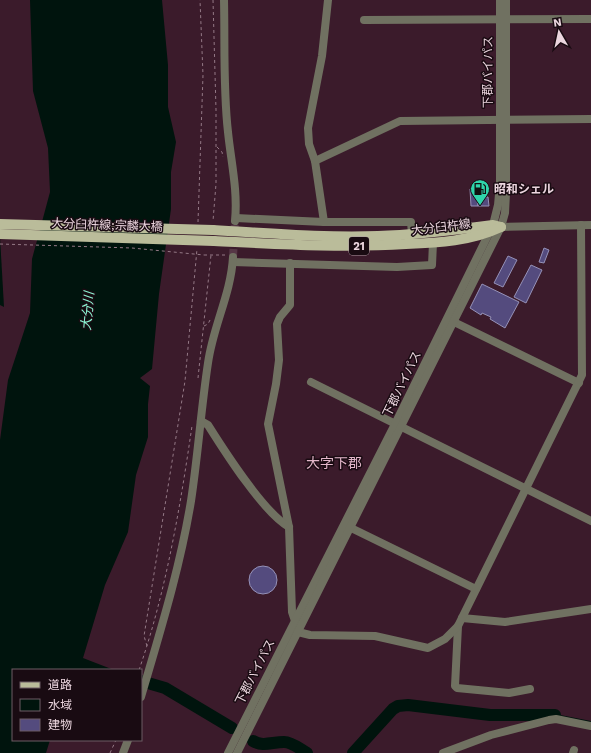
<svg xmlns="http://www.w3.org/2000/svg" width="591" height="753" viewBox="0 0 591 753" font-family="'Work Sans','Noto Sans JP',sans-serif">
	<rect width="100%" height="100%" fill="#3b1b2b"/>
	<g fill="#00140d">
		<polygon points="30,0 162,0 168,65 168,107 176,142 171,172 171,209 159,294 152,369 140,378 150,386 148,404 148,437 136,475 128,532 105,585 83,658 114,670 13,670 13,740 50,740 46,753 0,753 0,440 8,380 30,313 32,259 50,192 48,148 33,91"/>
		<polygon points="0,237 4,307 0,305"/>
	</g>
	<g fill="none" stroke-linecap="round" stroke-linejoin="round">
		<polyline stroke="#00140d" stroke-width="2" points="555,715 591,722"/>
		<g stroke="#00140d" stroke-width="12">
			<polyline points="141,681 165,688 232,728"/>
			<path d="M253,741C263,747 272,742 284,742C292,742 300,749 307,753"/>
			<polyline points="353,753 393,709 398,706 408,705 490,715 555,715"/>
		</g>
	</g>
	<g fill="#544b7e" stroke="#9591b7">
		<polygon points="470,189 477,189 478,206 471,206"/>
		<polygon points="477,197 488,197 489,206 478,206"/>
		<polygon points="544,248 549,250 544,263 539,262"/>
		<polygon points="508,256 517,260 503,287 494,283"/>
		<polygon points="531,265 542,270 526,303 514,297"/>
		<polygon points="482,284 519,302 505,328 490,319 491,317 482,313 481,315 470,308"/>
		<circle cx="263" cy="580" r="14"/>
	</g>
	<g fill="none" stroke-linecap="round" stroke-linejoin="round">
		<polyline stroke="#563746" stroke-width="8" stroke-dasharray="8 4" stroke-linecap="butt" points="233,257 235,221"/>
		<g stroke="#947986" stroke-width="1" stroke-dasharray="3 3" stroke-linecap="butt">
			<polyline points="213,0 216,110 216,184 213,221"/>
			<polyline points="217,147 222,152 223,157"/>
			<polyline points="198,222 203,75 200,0"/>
			<polyline points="204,255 225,255"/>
			<polyline points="204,326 208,324 210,320"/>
			<polyline points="198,378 211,255"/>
			<polyline points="147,646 144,636 185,381 197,249"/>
			<path d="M139,670C166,592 180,508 192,426"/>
			<polyline points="110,753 116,740"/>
		</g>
		<g stroke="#707161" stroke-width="8">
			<path d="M224,0C225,44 223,89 228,132C231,162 238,190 235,221"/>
			<polyline points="364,20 591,19"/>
			<polyline points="315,161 400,121 591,119"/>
			<polyline points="236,218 324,222 411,222 412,234"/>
			<polyline points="324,222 315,161 309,144 308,128 322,56 328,0"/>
			<polyline points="501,227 591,225"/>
			<polyline points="233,262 397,267 432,265 433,243"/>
			<polyline points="290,263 290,305 280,317 277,324 279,360 276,384 268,424 289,527 292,612 295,621"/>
			<polyline points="454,322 579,383"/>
			<polyline points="311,382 591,521"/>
			<path d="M201,421L208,425C225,452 263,512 289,527"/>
			<polyline points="347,526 476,589"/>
			<polyline points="462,618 505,622 591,609"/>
			<polyline points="458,626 455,686 457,688 509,693 530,689"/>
			<polyline points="298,632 310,635 375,636 428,648 445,639 458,626 582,375 581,225"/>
			<path d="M141,697C160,632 180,568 191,501C198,455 201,409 208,363C213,326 231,294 233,257"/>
			<polyline points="123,753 128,740"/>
			<polyline points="228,753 395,424 493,225 498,205 500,183 500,0"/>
			<polyline points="237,753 501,227 505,213 506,193 506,0"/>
			<polyline points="443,753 491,735 549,720 556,719 591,726"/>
			<polyline points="573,753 574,750"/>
		</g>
		<g stroke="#babc9a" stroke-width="10">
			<path d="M213,230C268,233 323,238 378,236C416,235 455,230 493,225L501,227"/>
			<path d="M214,241C278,244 342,248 406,244C439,243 471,241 501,227"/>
		</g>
		<polyline stroke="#947986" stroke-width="1" stroke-dasharray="3 3" stroke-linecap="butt" points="0,244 132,248 204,255"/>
		<g stroke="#babc9a" stroke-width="10">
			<polyline points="0,224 213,230"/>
			<polyline points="0,234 214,241"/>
		</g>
	</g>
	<defs>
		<g id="fuel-pin" transform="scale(1)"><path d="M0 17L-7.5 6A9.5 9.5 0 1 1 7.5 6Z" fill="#2fd4aa" stroke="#190b12"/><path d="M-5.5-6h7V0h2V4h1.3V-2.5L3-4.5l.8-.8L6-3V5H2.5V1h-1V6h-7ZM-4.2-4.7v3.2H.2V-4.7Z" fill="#111"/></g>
	</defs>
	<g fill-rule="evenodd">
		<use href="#fuel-pin" x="480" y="189"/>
	</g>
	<g text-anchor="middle" stroke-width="3" stroke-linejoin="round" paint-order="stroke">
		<rect fill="#190b12" stroke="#ad99a2" stroke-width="1" x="349" y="237" width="20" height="18" rx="3"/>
		<g font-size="11" font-weight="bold" fill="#ecd6df">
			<text x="359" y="250">21</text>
		</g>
		<g font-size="12" fill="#ecd6df" stroke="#190b12">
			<text transform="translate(488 72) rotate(-90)" y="4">下郡バイパス</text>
			<text transform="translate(107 225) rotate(2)" y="4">大分臼杵線;宗麟大橋</text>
			<text transform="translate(441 227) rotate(-7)" y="4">大分臼杵線</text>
			<text transform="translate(402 384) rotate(-64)" y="4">下郡バイパス</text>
			<text transform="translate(255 672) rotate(-63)" y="4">下郡バイパス</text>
		</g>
		<g font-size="12" font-weight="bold" fill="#ecd6df" stroke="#190b12" text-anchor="start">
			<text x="494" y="193">昭和シェル</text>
		</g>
		<g font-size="13" font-style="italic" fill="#8efad7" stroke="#190b12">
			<text transform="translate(87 311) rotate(-85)" y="5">大分川</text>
		</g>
		<g font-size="14" fill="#e2b6c9" stroke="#190b12">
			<text x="334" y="468">大字下郡</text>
		</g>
	</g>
	<rect x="12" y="669" width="130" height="72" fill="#190b12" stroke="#6d5c64"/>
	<rect x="20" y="682" width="20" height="6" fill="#babc9a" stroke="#6d5c64"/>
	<text x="48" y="689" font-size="12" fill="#ecd6df">道路</text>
	<rect x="20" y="699" width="20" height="12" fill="#00140d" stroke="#6d5c64"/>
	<text x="48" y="709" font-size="12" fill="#ecd6df">水域</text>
	<rect x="20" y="719" width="20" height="12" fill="#544b7e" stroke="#6d5c64"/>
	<text x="48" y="729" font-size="12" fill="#ecd6df">建物</text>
	<g transform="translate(559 32) rotate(351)" stroke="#190b12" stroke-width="3" paint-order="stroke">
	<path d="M0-3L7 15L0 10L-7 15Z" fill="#ecd6df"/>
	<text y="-6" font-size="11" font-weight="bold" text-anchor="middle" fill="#ecd6df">N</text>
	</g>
</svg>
